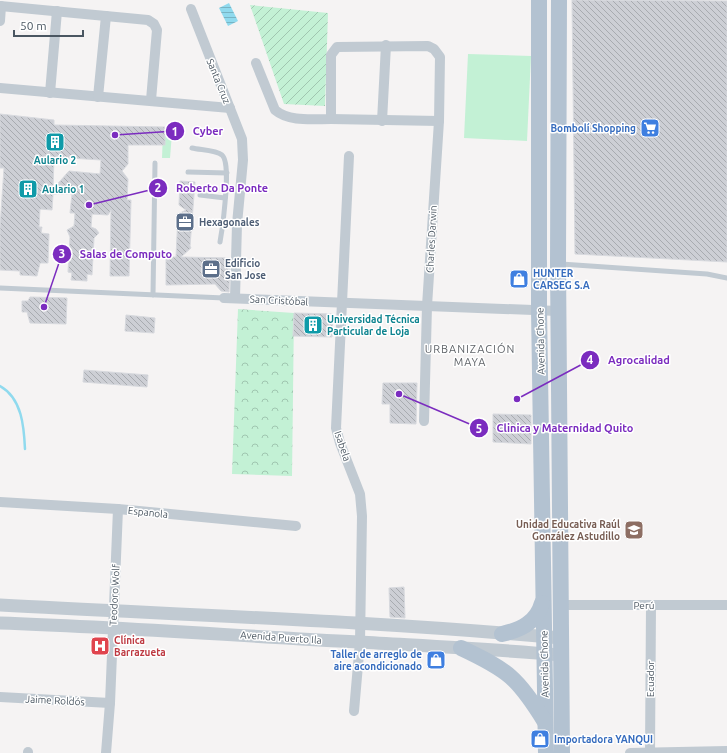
<svg xmlns="http://www.w3.org/2000/svg" width="727" height="753" viewBox="0 0 727 753" font-family="Ubuntu,sans-serif">
	<defs>
		<pattern id="park-crowns" width="20" height="18" patternUnits="userSpaceOnUse"><rect width="20" height="18" fill="#c3f1d5"/><path d="M2 6a3 3 0 1 1 6 0M12 15a3 3 0 1 1 6 0" fill="none" stroke="#a0c6b0"/></pattern>
		<pattern id="garden-furrows" width="10" height="10" patternUnits="userSpaceOnUse"><rect width="10" height="10" fill="#c3f1d5"/><path d="M-1 1l2-2M0 10L10 0M9 11l2-2" fill="none" stroke="#a0c6b0"/></pattern>
		<pattern id="water-rules" width="6" height="5" patternUnits="userSpaceOnUse"><rect width="6" height="5" fill="#90daee"/><path d="M0 2.5h6" fill="none" stroke="#78b4c4"/></pattern>
		<pattern id="building-back-hatch" width="6" height="6" patternUnits="userSpaceOnUse"><rect width="6" height="6" fill="#cdcfd5"/><path d="M-1 5l2 2M0 0l6 6M5-1l2 2" fill="none" stroke="#a8abb0"/></pattern>
	</defs>
	<rect width="100%" height="100%" fill="#f5f3f3"/>
	<polygon fill="url(#park-crowns)" points="238,309 294,313 292,476 232,474"/>
	<polygon fill="url(#garden-furrows)" points="250,5 328,13 325,106 284,104"/>
	<g fill="#c3f1d5">
		<polygon points="468,54 531,56 527,141 464,138"/>
		<polygon points="163,133 172,133 170,158 162,158"/>
	</g>
	<polygon fill="url(#water-rules)" points="229,3 238,21 228,26 219,8"/>
	<g fill="none" stroke-linecap="round" stroke-linejoin="round">
		<path stroke="#90daee" stroke-width="2.5" d="M0,386C22,398 24,427 25,449"/>
	</g>
	<g fill="url(#building-back-hatch)" stroke="#d7d9de" fill-rule="evenodd">
		<polygon points="572,0 727,1 727,262 575,254"/>
		<path d="M0,114L54,120V125L165,127V145H128V164L122,171L128,179L127,200H131L129,276H110L111,210L108,215L92,214L91,227L96,229L99,233L94,238L92,275L87,274V281L71,280L72,273L68,272L70,237L67,230L74,226L75,213H70L72,194H53L52,210L40,209L39,227H42L41,233L49,234L48,263H40L37,276L20,275V271L0,270V227L4,168H0ZM54,157L101,160L100,174L69,171L53,189Z"/>
		<polygon points="180,181 195,182 190,246 191,248 181,257 230,258 229,292 221,291 215,284 166,285 166,257 176,257 178,214 186,210 179,205"/>
		<polygon points="30,297 67,298 66,324 30,323 27,312 22,312 22,301 28,301"/>
		<polygon points="294,313 333,314 332,337 293,336"/>
		<polygon points="126,315 155,318 154,333 125,331"/>
		<polygon points="84,370 148,375 147,387 83,382"/>
		<polygon points="383,383 417,383 416,424 390,423 390,404 382,404"/>
		<polygon points="493,414 531,415 531,444 493,442"/>
		<polygon points="404,587 405,618 390,617 389,588"/>
		<rect x="431" y="657" width="10" height="7"/>
	</g>
	<g fill="none" stroke-linecap="round" stroke-linejoin="round">
		<g stroke="#c1cad2" stroke-width="5">
			<path d="M192,148C200,150 216,150 222,155C231,163 224,210 223,223L237,224"/>
			<polyline points="188,172 227,173"/>
			<polyline points="200,195 225,198"/>
			<polyline points="220,242 223,223"/>
			<polyline points="561,264 707,274 727,278"/>
			<polyline points="0,288 224,298"/>
			<polyline points="153,295 155,163"/>
		</g>
		<g stroke="#c1cad2" stroke-width="10">
			<polyline points="0,6 148,20 154,24 157,30 151,100"/>
			<polyline points="191,9 242,139 243,160 237,224 235,298"/>
			<polyline points="0,21 1,6"/>
			<path d="M256,63L275,110C289,122 312,119 331,119V55L337,47L428,46L434,49L440,57L439,121L427,306L424,421"/>
			<polyline points="0,88 230,108"/>
			<polyline points="50,93 57,11"/>
			<polyline points="98,97 106,16"/>
			<polyline points="331,119 439,121"/>
			<polyline points="382,121 386,45"/>
			<polyline points="349,156 336,428 340,443 360,494 362,516 360,642 354,711"/>
			<polyline points="224,298 558,311"/>
			<polyline points="0,502 118,509 296,526"/>
			<polyline points="561,605 727,605"/>
			<polyline points="0,697 110,703"/>
			<polyline points="28,753 28,752"/>
			<polyline points="106,753 110,703 118,509"/>
			<polyline points="630,753 727,751"/>
			<polyline points="650,753 651,605"/>
		</g>
		<g stroke="#c1cad2" stroke-width="13">
			<path d="M0,605C187,615 375,621 561,638"/>
			<path d="M0,623C120,627 239,636 359,642C427,646 494,649 561,655"/>
		</g>
		<g stroke="#b3c2d1" stroke-width="16">
			<polyline points="539,0 539,310 546,753"/>
			<polyline points="559,0 558,264 562,753"/>
			<path d="M502,634C521,630 537,622 542,603"/>
			<path d="M461,648C508,670 518,678 545,722"/>
		</g>
	</g>
	<defs>
		<g id="supermarket-square" transform="scale(1)"><rect x="-9" y="-9" width="18" height="18" rx="4" fill="#3f7fe0" stroke="#fff"/><path d="M-6-5.5h2.5l.6 2H6L4.5 2H-2.5L-4.4-4H-6ZM-1.5 3.2a1.3 1.3 0 1 0 .1 0ZM3 3.2a1.3 1.3 0 1 0 .1 0Z" fill="#fff"/></g>
		<g id="building-square" transform="scale(1)"><rect x="-9" y="-9" width="18" height="18" rx="4" fill="#0f9aa8" stroke="#fff"/><path d="M-4-6H4V6H1V3H-1V6H-4ZM-2.5-4.3h1.7v1.8h-1.7ZM.8-4.3h1.7v1.8H.8ZM-2.5-1h1.7V.8h-1.7ZM.8-1h1.7V.8H.8Z" fill="#fff"/></g>
		<g id="office-square" transform="scale(1)"><rect x="-9" y="-9" width="18" height="18" rx="4" fill="#5c6f8a" stroke="#fff"/><path d="M-6-3h4V-5.5h4V-3h4V5H-6ZM-1-4.5V-3h2v-1.5ZM-6 0V1H6V0Z" fill="#fff"/></g>
		<g id="shop-square" transform="scale(1)"><rect x="-9" y="-9" width="18" height="18" rx="4" fill="#3f7fe0" stroke="#fff"/><path d="M-5-2.5h2.3a2.7 3.5 0 0 1 5.4 0H5L5.5 6h-11ZM-1.5-2.5h3a1.5 2.3 0 0 0-3 0Z" fill="#fff"/></g>
		<g id="school-square" transform="scale(1)"><rect x="-9" y="-9" width="18" height="18" rx="4" fill="#8d6e63" stroke="#fff"/><path d="M0-5L7-2L0 1L-7-2ZM-4 1L0 2.5L4 1V4Q0 6-4 4Z" fill="#fff"/></g>
		<g id="hospital-square" transform="scale(1)"><rect x="-9" y="-9" width="18" height="18" rx="4" fill="#e0444e" stroke="#fff"/><path d="M-5-5h3v3.5h4V-5h3V5h-3V1.5h-4V5h-3Z" fill="#fff"/></g>
	</defs>
	<g fill-rule="evenodd">
		<use href="#supermarket-square" x="650" y="128"/>
		<use href="#building-square" x="55" y="142"/>
		<use href="#building-square" x="28" y="189"/>
		<use href="#office-square" x="185" y="222"/>
		<use href="#office-square" x="211" y="269"/>
		<use href="#shop-square" x="519" y="279"/>
		<use href="#building-square" x="313" y="325"/>
		<use href="#school-square" x="634" y="530"/>
		<use href="#hospital-square" x="100" y="646"/>
		<use href="#shop-square" x="436" y="660"/>
		<use href="#shop-square" x="540" y="739"/>
	</g>
	<g text-anchor="middle" stroke-width="3" stroke-linejoin="round" paint-order="stroke">
		<g font-size="10" fill="#4a5661" stroke="#fff">
			<text transform="translate(219 81) rotate(68)" y="4">Santa Cruz</text>
			<text transform="translate(431 239) rotate(-87)" y="4">Charles Darwin</text>
			<text transform="translate(279 300) rotate(3)" y="4">San Cristóbal</text>
			<text transform="translate(540 341) rotate(-91)" y="4">Avenida Chone</text>
			<text transform="translate(343 446) rotate(71)" y="4">Isabela</text>
			<text transform="translate(148 512) rotate(6)" y="4">Espanola</text>
			<text transform="translate(114 595) rotate(-87)" y="4">Teodoro Wolf</text>
			<text x="644" y="609">Perú</text>
			<text transform="translate(281 637) rotate(4)" y="4">Avenida Puerto Ila</text>
			<text transform="translate(544 664) rotate(-91)" y="4">Avenida Chone</text>
			<text transform="translate(650 679) rotate(-90)" y="4">Ecuador</text>
			<text transform="translate(55 700) rotate(3)" y="4">Jaime Roldós</text>
		</g>
		<g font-size="10" font-weight="bold" fill="#366cbe" stroke="#fff" text-anchor="end">
			<text x="636" y="132">Bombolí Shopping</text>
			<text x="533" y="277" text-anchor="start">HUNTER<tspan x="533" dy="12">CARSEG S.A</tspan></text>
			<text x="422" y="658">Taller de arreglo de<tspan x="422" dy="12">aire acondicionado</tspan></text>
			<text x="554" y="743" text-anchor="start">Importadora YANQUI</text>
		</g>
		<g font-size="10" font-weight="bold" fill="#0d838f" stroke="#fff" text-anchor="start">
			<text x="55" y="164" text-anchor="middle">Aulario 2</text>
			<text x="42" y="193">Aulario 1</text>
			<text x="327" y="323">Universidad Técnica<tspan x="327" dy="12">Particular de Loja</tspan></text>
		</g>
		<g font-size="10" font-weight="bold" fill="#4e5e75" stroke="#fff" text-anchor="start">
			<text x="199" y="226">Hexagonales</text>
			<text x="225" y="267">Edificio<tspan x="225" dy="12">San Jose</tspan></text>
		</g>
		<g font-size="10" font-weight="bold" fill="#785e54" stroke="#fff" text-anchor="end">
			<text x="620" y="528">Unidad Educativa Raúl<tspan x="620" dy="12">González Astudillo</tspan></text>
		</g>
		<g font-size="10" font-weight="bold" fill="#be3a42" stroke="#fff" text-anchor="start">
			<text x="114" y="644">Clínica<tspan x="114" dy="12">Barrazueta</tspan></text>
		</g>
		<g font-size="11" letter-spacing="1" fill="#5f6368" stroke="#fff">
			<text x="470" y="353">URBANIZACIÓN<tspan x="470" dy="13">MAYA</tspan></text>
		</g>
	</g>
	<path fill="none" stroke="#7b2cbf" stroke-width="1.5" d="M115 135L175 131M89 205L158 188M44 307L62 254M517 399L590 360M399 394L479 428"/>
	<g fill="#7b2cbf" stroke="#fff" stroke-width="1.5">
		<circle cx="115" cy="135" r="4"/>
		<circle cx="89" cy="205" r="4"/>
		<circle cx="44" cy="307" r="4"/>
		<circle cx="517" cy="399" r="4"/>
		<circle cx="399" cy="394" r="4"/>
		<circle cx="175" cy="131" r="10"/>
		<circle cx="158" cy="188" r="10"/>
		<circle cx="62" cy="254" r="10"/>
		<circle cx="590" cy="360" r="10"/>
		<circle cx="479" cy="428" r="10"/>
	</g>
	<g font-size="12" text-anchor="middle" font-weight="bold" fill="#fff">
		<text x="175" y="136">1</text>
		<text x="158" y="192">2</text>
		<text x="62" y="258">3</text>
		<text x="590" y="364">4</text>
		<text x="479" y="433">5</text>
	</g>
	<g font-size="11" text-anchor="middle" font-weight="bold" fill="#7b2cbf" stroke="#fff" stroke-width="3" stroke-linejoin="round" paint-order="stroke">
		<text x="208" y="135">Cyber</text>
		<text x="222" y="192">Roberto Da Ponte</text>
		<text x="126" y="258">Salas de Computo</text>
		<text x="639" y="364">Agrocalidad</text>
		<text x="565" y="432">Clinica y Maternidad Quito</text>
	</g>
	<path d="M14 30v6h69v-6" fill="none" stroke="#4a5661" stroke-width="2"/>
	<text x="20" y="30" font-size="12" fill="#4a5661" stroke="#ffffff" stroke-width="3" paint-order="stroke">50 m</text>
</svg>
